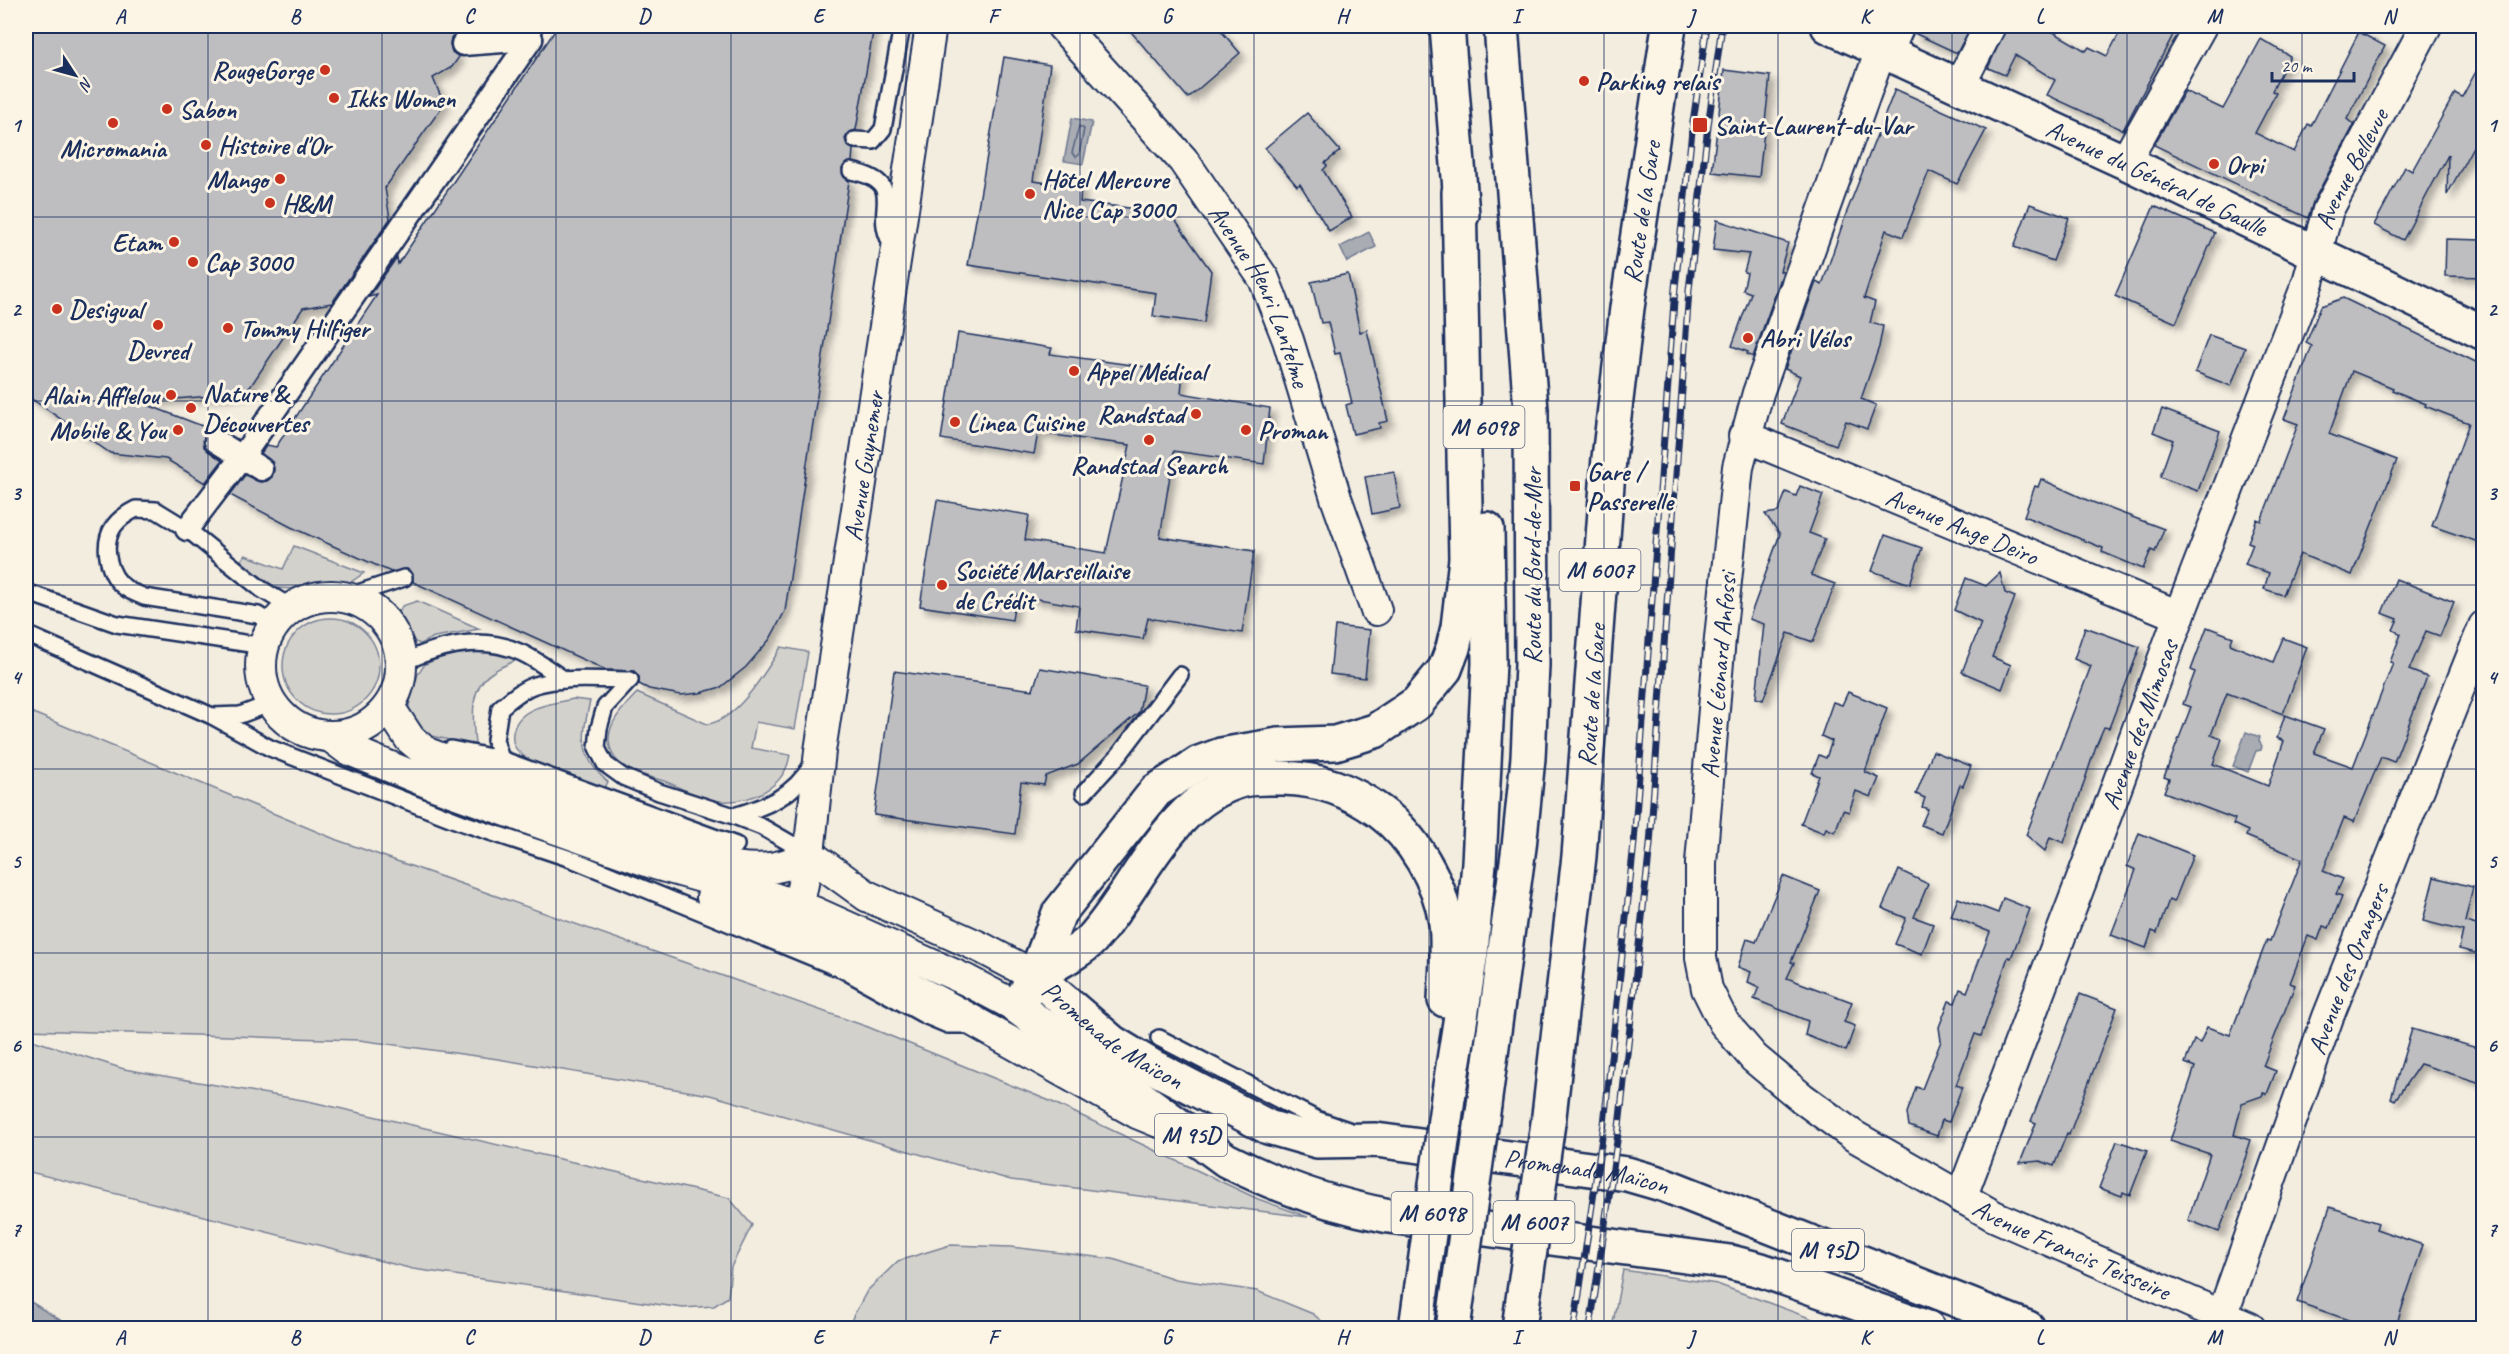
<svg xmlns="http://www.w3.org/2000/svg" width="2509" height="1354" viewBox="0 0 2509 1354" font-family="Caveat,sans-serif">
	<defs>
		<filter id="shadow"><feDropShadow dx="5.5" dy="5.5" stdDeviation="3" flood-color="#0004"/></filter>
	</defs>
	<rect width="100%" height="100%" fill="#f3ede0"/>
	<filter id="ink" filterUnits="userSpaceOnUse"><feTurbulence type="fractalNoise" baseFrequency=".0167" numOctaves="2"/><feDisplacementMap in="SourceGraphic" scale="12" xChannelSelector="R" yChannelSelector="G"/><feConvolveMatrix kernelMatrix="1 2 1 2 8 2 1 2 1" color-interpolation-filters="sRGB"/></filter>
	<g filter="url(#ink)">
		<g fill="#d3d1cc" stroke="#778095" stroke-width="1.5">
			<polygon points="294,546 364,573 351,582 322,581 294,589 277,588 240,562 245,555 283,569"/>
			<polygon points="417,601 480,629 434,637 420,644 415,642 399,613 402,606"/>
			<circle cx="331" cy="666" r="48"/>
			<path d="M781,647L808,652L795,729L756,722L751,748L790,755C785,788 751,803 720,801C704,800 679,787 664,781C647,776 620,771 612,753C601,729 622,709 637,693L707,724C737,721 766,671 781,647Z"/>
			<path d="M482,651L503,652L513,656L515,660C508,665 499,667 493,672C468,687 473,720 475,744L471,745L423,734L409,719V705L418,674L425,664L444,656Z"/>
			<path d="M573,699L590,701C582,736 578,757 608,782L604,789C584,781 534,767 520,753C514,748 512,740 513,733C517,706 552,704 573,699Z"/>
			<polygon points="26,710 337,840 868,1027 1050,1101 1258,1199 1308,1217 1011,1180 710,1095 498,1059 359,1040 26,1030"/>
			<polygon points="26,1038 124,1069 308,1101 729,1198 752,1225 731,1267 728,1297 714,1306 683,1308 413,1269 26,1171"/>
			<polygon points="950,1245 1011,1247 1113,1259 1175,1279 1257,1291 1313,1314 1330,1328 847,1328 867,1291 898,1261"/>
			<polygon points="1623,1270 1717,1284 1837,1328 1612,1328"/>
		</g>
		<g fill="#a9acb3" stroke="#707a91" stroke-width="1.5">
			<polygon points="1072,118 1092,122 1083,164 1064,161"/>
			<polygon points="1369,232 1376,247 1347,262 1340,247"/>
			<polygon points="2246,732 2260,737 2259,741 2262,746 2261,750 2256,751 2248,772 2233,766"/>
			<polygon points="26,1299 73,1328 26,1328"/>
		</g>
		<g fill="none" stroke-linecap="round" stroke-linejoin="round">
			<polygon stroke="#546180" stroke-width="1.5" points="1079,126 1084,129 1079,155 1076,157 1072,153"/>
		</g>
		<g fill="#bebec0" stroke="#1b2f5e" stroke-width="1.5" filter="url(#shadow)">
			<polygon points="26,26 457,26 461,31 451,38 450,44 452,52 459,57 452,67 433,78 444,104 385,188 390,219 332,303 303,308 246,393 140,402 210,429 204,434 204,447 222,461 205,483 166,459 110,453 26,395"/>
			<polygon points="558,26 874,26 856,130 850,132 845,139 847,145 853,149 852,162 845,164 842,169 844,177 849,181 785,611 770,639 746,667 721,687 700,693 681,695 649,689 639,684 639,677 634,671 606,670 413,582 413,574 407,569 391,572 291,527 230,495 245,475 260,482 267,481 272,477 274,470 273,463 261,453 267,445 276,447 377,295 369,297 397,257 398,264"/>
			<polygon points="1126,26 1217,26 1240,53 1188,98"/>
			<polygon points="1915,26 1971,26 1957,53 1914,33"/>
			<polygon points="2007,26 2043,26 2086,51 2089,47 2107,56 2123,26 2157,26 2173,35 2123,130 2047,95 2055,80 2015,55 2005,75 1988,68"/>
			<polygon points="2359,32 2385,46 2347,119 2354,125 2313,202 2308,218 2154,145 2185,91 2223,109 2261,39 2290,56 2272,91 2276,93 2255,133 2294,152 2308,124 2311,126"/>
			<polygon points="1004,57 1050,65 1033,181 1081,187 1080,202 1170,213 1211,271 1204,323 1153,316 1156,293 968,265"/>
			<polygon points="2484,57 2484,126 2447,195 2448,155 2403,240 2374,225 2405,167 2412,171 2455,93 2462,97"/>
			<polygon points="1724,70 1770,76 1759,177 1712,172"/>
			<polygon points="1895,89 1986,130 1957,184 1929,171 1903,237 1886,230 1864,298 1875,302 1870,323 1883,326 1879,347 1861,399 1876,405 1867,429 1846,421 1836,445 1782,424 1800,376 1785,369 1816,282 1822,285 1846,214"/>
			<polygon points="1307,113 1340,151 1325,163 1327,166 1323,170 1352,217 1329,231 1300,184 1297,186 1265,148"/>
			<polygon points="2030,204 2069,218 2053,261 2014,247"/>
			<polygon points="2154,206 2215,233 2176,323 2115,296"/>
			<polygon points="1717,220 1788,243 1780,271 1783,272 1753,357 1747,354 1748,352 1732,346 1751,293 1743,290 1747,273 1744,272 1749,254 1713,250"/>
			<polygon points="2446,239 2484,240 2484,277 2445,276"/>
			<polygon points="1348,274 1360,332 1367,330 1388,421 1379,423 1380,428 1353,434 1346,405 1352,403 1340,353 1335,354 1328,322 1321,323 1311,282"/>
			<polygon points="2343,298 2484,366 2484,544 2432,526 2469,423 2425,406 2426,404 2392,390 2393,388 2352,371 2329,434 2397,460 2352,575 2300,554 2283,595 2264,589 2269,573 2245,564 2253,544 2248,542 2257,519 2261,521 2298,424 2284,419 2312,346 2306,343 2321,306"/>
			<polygon points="958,333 1052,348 1050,354 1183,372 1181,393 1270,408 1264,464 1174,451 1160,537 1254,551 1242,633 1148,618 1143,639 1076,629 1079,606 1016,595 1012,620 920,606 937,500 1029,515 1025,540 1106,553 1130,445 1038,433 1034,454 941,439"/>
			<polygon points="2209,335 2245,348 2231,386 2195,372"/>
			<polygon points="2162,409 2220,431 2198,491 2160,477 2173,440 2153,432"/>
			<polygon points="1394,472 1400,508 1372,514 1365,477"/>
			<polygon points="2041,479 2087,500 2164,529 2155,552 2151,550 2143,569 2102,552 2103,548 2024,516 2035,486 2038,487"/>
			<polygon points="1800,486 1823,495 1809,533 1825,539 1811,575 1835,584 1813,642 1788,633 1763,700 1756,698 1764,624 1749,619 1780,534 1765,514 1778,512 1786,492 1796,496"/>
			<polygon points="1885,535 1922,548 1910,584 1872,571"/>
			<polygon points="2000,573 2005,593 2015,597 1992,657 2011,665 2002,689 1962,672 1981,623 1954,610 1966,578 1986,586"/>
			<polygon points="2396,579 2454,602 2440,636 2426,631 2409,670 2427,677 2394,762 2381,757 2354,822 2344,818 2323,871 2343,879 2336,894 2342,896 2329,928 2323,926 2318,940 2308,936 2290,983 2295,985 2263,1066 2276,1071 2267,1094 2263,1093 2262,1096 2242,1103 2234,1135 2250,1140 2246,1152 2248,1153 2219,1232 2188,1220 2210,1154 2170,1141 2195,1067 2185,1063 2194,1040 2200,1043 2207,1027 2230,1035 2267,940 2270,941 2302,859 2246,836 2248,831 2233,824 2235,819 2164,792 2169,779 2164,777 2191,707 2183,704 2195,672 2191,670 2207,627 2233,637 2230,644 2273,662 2283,638 2307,647 2283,714 2227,693 2211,735 2222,739 2213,764 2268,786 2284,741 2277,738 2285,715 2324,729 2314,753 2353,767 2393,663 2390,662 2401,634 2393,630 2398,619 2382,613"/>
			<polygon points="1335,626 1370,630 1365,678 1330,674"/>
			<polygon points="2085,627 2140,647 2109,728 2104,727 2096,746 2064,843 2050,837 2045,851 2026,835 2091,666 2074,659"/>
			<polygon points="1040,668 1144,685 1139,712 1078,764 1046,776 1044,785 1021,782 1015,834 874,815 894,671 1033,690"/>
			<polygon points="1848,692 1887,708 1865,772 1879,778 1871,797 1856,791 1849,812 1843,810 1835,832 1826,828 1824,833 1801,824 1819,776 1812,773 1819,755 1826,758 1832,741 1821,736 1833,702 1842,705"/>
			<polygon points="1933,751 1971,766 1963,786 1960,785 1942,833 1921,825 1928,809 1922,807 1925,798 1916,794"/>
			<polygon points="2139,833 2193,855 2174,902 2169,900 2157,933 2152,931 2146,948 2111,935 2136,870 2127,866"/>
			<polygon points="1899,870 1928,884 1914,917 1933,924 1922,954 1895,944 1906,918 1882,908"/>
			<polygon points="1783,876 1820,891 1791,962 1794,963 1787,978 1852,1002 1844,1022 1855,1026 1846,1051 1805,1035 1808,1021 1754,999 1759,987 1748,982 1751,972 1738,967 1747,939 1756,942"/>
			<polygon points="2434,877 2473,887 2465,922 2484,927 2484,955 2459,949 2463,931 2423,921"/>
			<polygon points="1958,898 1998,913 2003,898 2030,909 2011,958 2008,957 1981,1036 1975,1034 1956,1085 1962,1087 1949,1122 1942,1120 1937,1136 1909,1126 1907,1113 1916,1087 1922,1089 1941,1041 1939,1027 1949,1001 1955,1003 1960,989 1967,992 1990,932 1951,916"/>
			<polygon points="2080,994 2117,1008 2069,1135 2067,1133 2054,1166 2040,1161 2020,1163 2036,1123 2031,1121"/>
			<polygon points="2412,1029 2484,1050 2484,1084 2420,1064 2395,1100 2391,1098"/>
			<polygon points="2117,1141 2147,1151 2130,1195 2123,1192 2122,1196 2099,1188"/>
			<polygon points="2330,1207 2378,1223 2376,1229 2423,1245 2395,1329 2374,1329 2297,1302"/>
		</g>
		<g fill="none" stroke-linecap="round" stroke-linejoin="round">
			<g stroke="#1b2f5e" stroke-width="20">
				<g id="service">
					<polyline points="855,140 873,141 883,129 902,26"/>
					<path d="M851,171C909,183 872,209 890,241"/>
					<polyline points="26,592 117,624 264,646"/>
					<polyline points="346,597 404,578"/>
					<path d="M274,625L258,615L144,597C139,594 132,593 127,589C108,577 101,545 114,526C119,519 128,513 136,509L156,510L187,529L261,589L292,608"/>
					<polyline points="26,634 212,716 270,748 463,823 574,860 843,970 924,1015 948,1025 970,1025"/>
					<path d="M402,663C439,645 482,634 522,653C537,660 551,671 565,680"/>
					<path d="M630,680C600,680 565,676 535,685C522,689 511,699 500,708L495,740L501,759L736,845"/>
					<polyline points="630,680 605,707 599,728 597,748 605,764 623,777 659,792 734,816 762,827 809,854"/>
					<polyline points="212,716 240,715 272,703"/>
					<polyline points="451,749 501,759"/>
					<polyline points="1084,793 1119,755 1180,675"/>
					<path d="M734,816C768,806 793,796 812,765"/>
					<polyline points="1159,1038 1316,1119 1351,1131"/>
				</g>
			</g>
			<g stroke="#1b2f5e" stroke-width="27">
				<g id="pedestrian">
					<polyline points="463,44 531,39"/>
					<polyline points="216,441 261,469"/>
					<polyline points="187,529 242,457 531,39 526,26"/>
				</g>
			</g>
			<g stroke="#1b2f5e" stroke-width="34">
				<g id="minor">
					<path id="s1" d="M1062,26L1183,160L1264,279L1288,340L1336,498L1376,610"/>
					<path id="s2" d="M1881,50L1758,393L1738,467L1720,638L1701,863V958L1707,989L1724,1023L1754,1058L1802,1098L1854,1136L1994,1216L2250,1328"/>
					<polyline points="1887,53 1898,28"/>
					<polyline points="1959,86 1990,26"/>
					<polyline points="2125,162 2201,26"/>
					<path id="s3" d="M1744,436L2179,616"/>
					<circle cx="331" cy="666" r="70"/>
					<path d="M389,707L410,739L427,753L735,867C762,871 785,869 809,854"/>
					<polyline points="331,737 347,749 434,785 655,864 762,894 814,912 966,980 1017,1007"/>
					<polyline points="809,854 867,896 982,948 1035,976"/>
					<polyline points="712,897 852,957 950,1008 1137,1113 1159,1122"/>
					<path id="s4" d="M798,908L809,854L820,751L931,26"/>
					<path id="s5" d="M1961,1198L2110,805L2179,616L2308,282L2328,210L2426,26"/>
					<path id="s6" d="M2222,1316L2328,1017L2484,626"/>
				</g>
			</g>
			<g stroke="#1b2f5e" stroke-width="38">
				<g id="secondary">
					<path id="s7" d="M1828,26L2125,162L2484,333"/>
				</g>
			</g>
			<g stroke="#1b2f5e" stroke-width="38">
				<g id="primary">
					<polyline points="1447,26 1462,215"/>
					<path d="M1459,192L1466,559L1458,627L1453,648L1445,669L1417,703L1375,731L1335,743L1278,745L1221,755L1199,763L1156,791L1059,913L1035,976L1017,1007L1226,1160C1279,1187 1331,1205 1389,1216L1730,1262L1761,1270L1928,1328"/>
					<path id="s8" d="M1035,976L1112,1042L1155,1068L1268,1127L1317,1141L1376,1140L1627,1174L1665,1185L2028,1328"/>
					<path d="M1035,976C1050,967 1081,951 1092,939C1139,887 1168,800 1243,780C1255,777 1271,778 1283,778C1320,779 1350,790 1380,812C1413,836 1440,881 1446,923C1449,948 1446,975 1445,1000"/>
					<polyline points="1448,1098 1471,953 1479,863 1489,663 1487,529"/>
					<polyline points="1484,1105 1519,847 1528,758 1532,665 1531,410 1501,26"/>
					<path id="s9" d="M1549,1116L1579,856L1609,458L1627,308L1669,26"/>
				</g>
			</g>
			<use href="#service" stroke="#fcf5e5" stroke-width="15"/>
			<use href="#pedestrian" stroke="#fcf5e5" stroke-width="22"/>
			<use href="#minor" stroke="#fcf5e5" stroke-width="30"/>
			<use href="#secondary" stroke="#fcf5e5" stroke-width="33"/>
			<use href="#primary" stroke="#fcf5e5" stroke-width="33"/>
			<g stroke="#1b2f5e" stroke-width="7">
				<g id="rail">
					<polyline points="1574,1328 1604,1124 1634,843 1675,288 1693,122 1707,26"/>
					<polyline points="1590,1328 1619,1127 1650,845 1689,290 1708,126 1722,26"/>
				</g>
			</g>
			<use href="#rail" stroke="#fcf5e5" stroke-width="4.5" stroke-dasharray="14" stroke-linecap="butt"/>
			<g stroke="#1b2f5e" stroke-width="38" stroke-linecap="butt">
				<g id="primary-bridge">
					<polyline points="1416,1328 1448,1098"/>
					<polyline points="1453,1328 1484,1105"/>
					<polyline points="1519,1328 1549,1116"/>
				</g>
			</g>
			<use href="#primary-bridge" stroke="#fcf5e5" stroke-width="33"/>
		</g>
	</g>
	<path fill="none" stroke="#1b2f5e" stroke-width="1.5" stroke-opacity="0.55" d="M208,26V1328M382,26V1328M556,26V1328M731,26V1328M906,26V1328M1080,26V1328M1254,26V1328M1429,26V1328M1604,26V1328M1778,26V1328M1952,26V1328M2127,26V1328M2302,26V1328M26,217H2484M26,401H2484M26,585H2484M26,769H2484M26,953H2484M26,1137H2484"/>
	<g fill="#c8321e" stroke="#fcf5e5" stroke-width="2">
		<circle cx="325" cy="70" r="6"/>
		<circle cx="1584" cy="81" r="6"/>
		<circle cx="334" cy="98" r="6"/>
		<circle cx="167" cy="109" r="6"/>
		<circle cx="113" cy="123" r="6"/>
		<rect x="1692" y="117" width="16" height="16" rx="3"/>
		<circle cx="206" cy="145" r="6"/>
		<circle cx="2214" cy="164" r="6"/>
		<circle cx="280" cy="179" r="6"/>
		<circle cx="1030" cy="194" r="6"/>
		<circle cx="270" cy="203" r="6"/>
		<circle cx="174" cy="242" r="6"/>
		<circle cx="193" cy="262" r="6"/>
		<circle cx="57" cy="309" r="6"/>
		<circle cx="158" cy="325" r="6"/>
		<circle cx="228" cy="328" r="6"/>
		<circle cx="1748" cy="338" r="6"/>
		<circle cx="1074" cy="371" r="6"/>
		<circle cx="171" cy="395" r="6"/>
		<circle cx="191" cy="408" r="6"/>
		<circle cx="1196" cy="414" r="6"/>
		<circle cx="955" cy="422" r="6"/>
		<circle cx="178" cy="430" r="6"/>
		<circle cx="1246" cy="430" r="6"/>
		<circle cx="1149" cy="440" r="6"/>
		<rect x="1569" y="480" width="12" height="12" rx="3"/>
		<circle cx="942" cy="585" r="6"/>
	</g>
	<g text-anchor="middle" stroke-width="6" stroke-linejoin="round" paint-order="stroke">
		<g fill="#fcf5e5" stroke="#5e6a86" stroke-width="1.5">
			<rect x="1443.5" y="406" width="81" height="42" rx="4.5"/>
			<rect x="1559.5" y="549" width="81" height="42" rx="4.5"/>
			<rect x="1155" y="1114" width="72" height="42" rx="4.5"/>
			<rect x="1391.5" y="1192" width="81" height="42" rx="4.5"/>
			<rect x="1493.5" y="1201" width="81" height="42" rx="4.5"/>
			<rect x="1792" y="1229" width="72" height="42" rx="4.5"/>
		</g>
		<g font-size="24" font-weight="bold" fill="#1b2f5e">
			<text x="1484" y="435">M 6098</text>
			<text x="1600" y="578">M 6007</text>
			<text x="1191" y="1143">M 95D</text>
			<text x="1432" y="1221">M 6098</text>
			<text x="1534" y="1230">M 6007</text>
			<text x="1828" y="1258">M 95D</text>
		</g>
		<g font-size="26" font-weight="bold" fill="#1b2f5e" stroke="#fcf5e5" text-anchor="start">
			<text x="313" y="79" text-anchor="end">RougeGorge</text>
			<text x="1596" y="90">Parking relais</text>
			<text x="346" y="107">Ikks Women</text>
			<text x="179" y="118">Sabon</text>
			<text x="1714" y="134">Saint-Laurent-du-Var</text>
			<text x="218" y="154">Histoire d'Or</text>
			<text x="113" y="157" text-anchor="middle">Micromania</text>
			<text x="2226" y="173">Orpi</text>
			<text x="268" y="188" text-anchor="end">Mango</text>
			<text x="1042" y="188">Hôtel Mercure<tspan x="1042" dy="30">Nice Cap 3000</tspan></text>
			<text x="282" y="212">H&amp;M</text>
			<text x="162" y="251" text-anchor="end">Etam</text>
			<text x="205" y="271">Cap 3000</text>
			<text x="69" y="318">Desigual</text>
			<text x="240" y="337">Tommy Hilfiger</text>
			<text x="1760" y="347">Abri Vélos</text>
			<text x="158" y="359" text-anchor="middle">Devred</text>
			<text x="1086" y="380">Appel Médical</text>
			<text x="203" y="402">Nature &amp;<tspan x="203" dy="30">Découvertes</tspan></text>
			<text x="159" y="404" text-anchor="end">Alain Afflelou</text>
			<text x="1184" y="423" text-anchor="end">Randstad</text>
			<text x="967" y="431">Linea Cuisine</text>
			<text x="166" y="439" text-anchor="end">Mobile &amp; You</text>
			<text x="1258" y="439">Proman</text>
			<text x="1149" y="474" text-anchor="middle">Randstad Search</text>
			<text x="1587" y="480">Gare /<tspan x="1587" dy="30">Passerelle</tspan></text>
			<text x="954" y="579">Société Marseillaise<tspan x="954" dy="30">de Crédit</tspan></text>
		</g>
		<g font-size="26" fill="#1b2f5e" stroke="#fcf5e5">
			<text dy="9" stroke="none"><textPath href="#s5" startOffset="1101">Avenue Bellevue</textPath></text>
			<text dy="9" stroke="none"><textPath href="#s7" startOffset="362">Avenue du Général de Gaulle</textPath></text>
			<text dy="9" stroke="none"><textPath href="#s9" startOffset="909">Route de la Gare</textPath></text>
			<text dy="9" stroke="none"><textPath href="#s1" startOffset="338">Avenue Henri Lantelme</textPath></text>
			<text dy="9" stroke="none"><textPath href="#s4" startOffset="447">Avenue Guynemer</textPath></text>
			<text dy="9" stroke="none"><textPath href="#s3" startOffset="236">Avenue Ange Deiro</textPath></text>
			<text transform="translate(1532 566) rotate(-90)" y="9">Route du Bord-de-Mer</text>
			<text transform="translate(1718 675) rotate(-85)" y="9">Avenue Léonard Anfossi</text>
			<text dy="9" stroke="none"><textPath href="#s9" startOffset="423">Route de la Gare</textPath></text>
			<text dy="9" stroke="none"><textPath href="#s5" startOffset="506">Avenue des Mimosas</textPath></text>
			<text dy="9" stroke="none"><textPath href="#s6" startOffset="369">Avenue des Orangers</textPath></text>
			<text dy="9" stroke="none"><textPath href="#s8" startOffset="98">Promenade Maïcon</textPath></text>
			<text dy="9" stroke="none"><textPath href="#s8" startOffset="602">Promenade Maïcon</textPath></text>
			<text dy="9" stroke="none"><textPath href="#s2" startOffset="1422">Avenue Francis Teisseire</textPath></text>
		</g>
	</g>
	<rect width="2509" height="1354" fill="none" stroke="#fcf5e5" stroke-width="66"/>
	<g transform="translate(75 75) rotate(126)" stroke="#fcf5e5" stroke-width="4.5" paint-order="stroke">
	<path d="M0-4.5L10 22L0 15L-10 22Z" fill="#1b2f5e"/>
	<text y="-9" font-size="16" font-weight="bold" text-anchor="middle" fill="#1b2f5e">N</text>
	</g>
	<path d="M2272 72v9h82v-9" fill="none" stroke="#1b2f5e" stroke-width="3"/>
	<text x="2281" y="72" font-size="18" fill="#1b2f5e" stroke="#fcf5e5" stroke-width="4.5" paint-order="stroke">20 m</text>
	<rect x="33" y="33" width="2443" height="1288" fill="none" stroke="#1b2f5e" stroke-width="2"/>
	<g font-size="20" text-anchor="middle" font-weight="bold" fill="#1b2f5e">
		<text x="120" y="23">A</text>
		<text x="295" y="23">B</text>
		<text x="469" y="23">C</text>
		<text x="644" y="23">D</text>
		<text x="818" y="23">E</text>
		<text x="993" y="23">F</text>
		<text x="1167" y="23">G</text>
		<text x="1342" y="23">H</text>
		<text x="1516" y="23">I</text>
		<text x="1691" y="23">J</text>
		<text x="1865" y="23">K</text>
		<text x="2040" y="23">L</text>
		<text x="2214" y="23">M</text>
		<text x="2389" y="23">N</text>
		<text x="16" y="132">1</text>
		<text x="2492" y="132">1</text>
		<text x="16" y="316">2</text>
		<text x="2492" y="316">2</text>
		<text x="16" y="500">3</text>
		<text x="2492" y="500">3</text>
		<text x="16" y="684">4</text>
		<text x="2492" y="684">4</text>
		<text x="16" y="868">5</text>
		<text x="2492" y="868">5</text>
		<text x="16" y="1052">6</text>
		<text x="2492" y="1052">6</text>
		<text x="16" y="1236">7</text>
		<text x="2492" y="1236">7</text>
		<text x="120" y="1344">A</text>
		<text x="295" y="1344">B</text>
		<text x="469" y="1344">C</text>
		<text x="644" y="1344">D</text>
		<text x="818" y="1344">E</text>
		<text x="993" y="1344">F</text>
		<text x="1167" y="1344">G</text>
		<text x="1342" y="1344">H</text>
		<text x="1516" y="1344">I</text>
		<text x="1691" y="1344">J</text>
		<text x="1865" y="1344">K</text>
		<text x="2040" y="1344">L</text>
		<text x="2214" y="1344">M</text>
		<text x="2389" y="1344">N</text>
	</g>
</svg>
